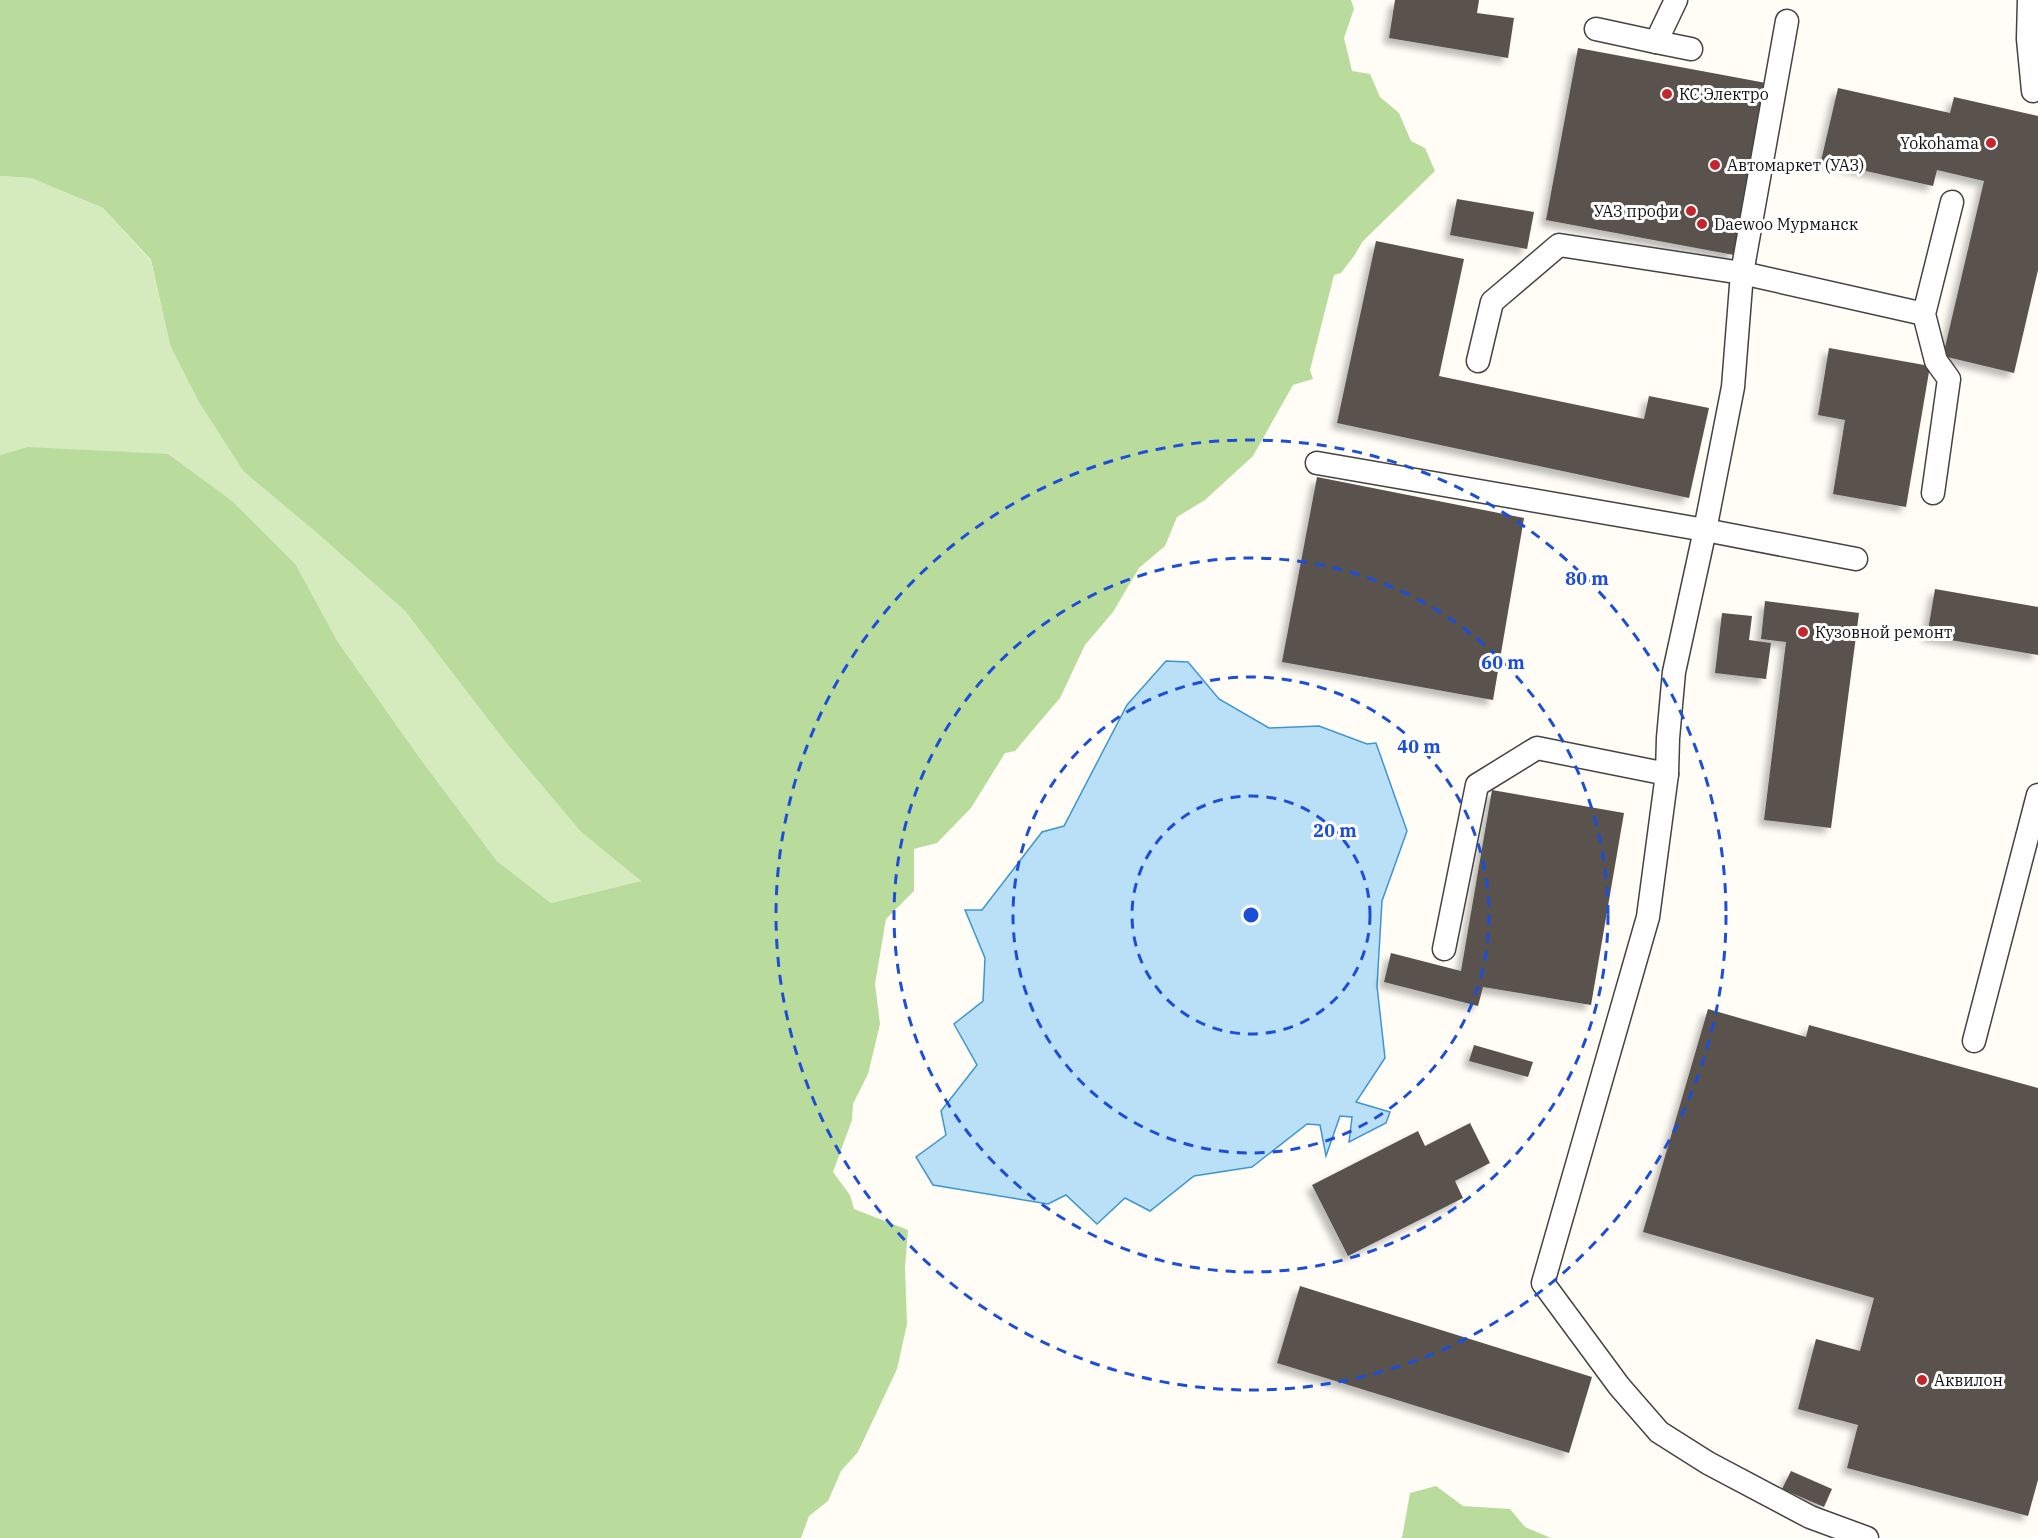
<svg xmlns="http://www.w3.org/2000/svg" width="2038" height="1538" viewBox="0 0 2038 1538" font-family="'IBM Plex Serif',serif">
	<defs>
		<filter id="shadow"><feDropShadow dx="-5.5" dy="5.5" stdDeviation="3" flood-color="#0004"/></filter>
	</defs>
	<rect width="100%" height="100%" fill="#fffdf5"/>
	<polygon fill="#d5ebbd" points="0,176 31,178 103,208 151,261 170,345 244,472 317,533 405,611 507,744 581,832 641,881 551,903 497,861 419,757 338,642 296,565 27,447 0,455"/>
	<g fill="#b9dc9c">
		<polygon points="0,0 1351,0 1354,9 1344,38 1352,71 1370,74 1380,97 1399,113 1411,141 1425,148 1435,171 1363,241 1354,256 1341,273 1334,275 1310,370 1313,379 1293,385 1253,456 1205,500 1177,517 1165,546 1139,568 1113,612 1085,645 1060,698 1015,751 1005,753 971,808 937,843 914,849 914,891 886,919 875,984 880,1024 868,1074 853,1104 852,1120 833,1172 850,1195 854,1209 908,1230 905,1268 907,1324 897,1369 858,1452 841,1471 828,1501 809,1516 801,1538 0,1538 0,455 27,447 168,454 232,501 296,565 338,642 419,757 497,861 551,903 641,881 581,832 507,744 405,611 317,533 244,472 199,402 170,345 151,260 103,208 31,178 0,176"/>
		<polygon points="1436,1486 1463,1506 1510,1509 1525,1527 1551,1538 1402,1538 1410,1493"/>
	</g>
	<polygon fill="#b9e0f7" stroke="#3f96cf" stroke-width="1.5" points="1166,661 1188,662 1219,699 1269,728 1319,726 1367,744 1376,743 1407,831 1382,901 1377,986 1385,1058 1356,1102 1390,1112 1386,1123 1349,1142 1352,1117 1340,1116 1326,1156 1320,1125 1307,1124 1252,1167 1194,1176 1150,1211 1125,1198 1097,1224 1066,1195 1048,1204 933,1185 916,1157 946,1135 941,1111 977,1065 954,1024 983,1001 985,958 965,910 982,910 1042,832 1064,826 1127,705"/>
	<g fill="#5a524d" filter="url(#shadow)">
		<polygon points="1395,0 1479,0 1477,13 1514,18 1508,58 1389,38"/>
		<polygon points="1578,48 1766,83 1734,255 1546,220"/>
		<polygon points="1838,88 1950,113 1954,97 2038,116 2038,270 2014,373 1943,356 1984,181 1937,170 1933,186 1821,161"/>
		<polygon points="1457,199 1534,212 1527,249 1450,235"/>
		<polygon points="1376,241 1464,259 1439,376 1644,419 1649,396 1709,408 1689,498 1337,423"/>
		<polygon points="1829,348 1930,366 1906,507 1833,494 1845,420 1818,415"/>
		<polygon points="1317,477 1524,518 1493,700 1282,662"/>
		<polygon points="1935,589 2038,607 2038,655 1927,636"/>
		<polygon points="1765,601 1859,613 1831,828 1764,820 1786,642 1761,639"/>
		<polygon points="1722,613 1752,616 1749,640 1771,643 1766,679 1715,673"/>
		<polygon points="1492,790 1624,813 1591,1005 1483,987 1478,1006 1384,982 1391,953 1461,971"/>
		<polygon points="1708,1009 1806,1037 1809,1025 2038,1088 2038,1480 2028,1516 1847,1468 1858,1425 1798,1409 1816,1339 1860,1351 1874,1298 1643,1232"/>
		<polygon points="1474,1045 1533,1062 1528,1077 1469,1061"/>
		<polygon points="1470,1123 1490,1163 1455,1181 1463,1198 1348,1256 1312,1185 1418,1131 1425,1146"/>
		<polygon points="1300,1286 1592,1377 1569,1453 1277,1363"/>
		<polygon points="1791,1471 1832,1489 1824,1507 1782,1489"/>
	</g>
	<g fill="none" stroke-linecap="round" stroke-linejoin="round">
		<g stroke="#444" stroke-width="25">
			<g id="service">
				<polyline points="2029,0 2028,39 2033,91"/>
				<polyline points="1787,21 1742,273 1733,387 1705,530 1674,672 1668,738 1667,774 1648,917 1543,1283 1619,1386 1659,1432 1708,1463 1810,1517 1867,1538"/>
				<polyline points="1596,29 1656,42 1676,0"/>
				<polyline points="1656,42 1691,49"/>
				<polyline points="1478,361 1492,302 1559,245 1742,273 1924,314"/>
				<polyline points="1317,463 1705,530 1856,559"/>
				<polyline points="1933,493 1949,379 1936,361 1924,314 1952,202"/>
				<polyline points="1444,949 1477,785 1537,748 1667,774"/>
				<polyline points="1974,1041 2038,795"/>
			</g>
		</g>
		<use href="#service" stroke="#fff" stroke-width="22"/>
	</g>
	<g fill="none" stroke="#1d4ed8" stroke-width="3" stroke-dasharray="10 8">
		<circle cx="1251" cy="915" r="119"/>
		<circle cx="1251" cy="915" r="238"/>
		<circle cx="1251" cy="915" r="357"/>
		<circle cx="1251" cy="915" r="475"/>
	</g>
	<g fill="#c4262e" stroke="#fff" stroke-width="2">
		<circle cx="1667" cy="94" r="6"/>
		<circle cx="1991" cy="143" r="6"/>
		<circle cx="1715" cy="165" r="6"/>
		<circle cx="1691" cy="211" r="6"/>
		<circle cx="1702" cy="224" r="6"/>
		<circle cx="1803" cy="632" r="6"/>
		<circle cx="1922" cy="1380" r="6"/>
	</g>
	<g text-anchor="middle" stroke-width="6" stroke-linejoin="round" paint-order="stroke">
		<g font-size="16" fill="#111" stroke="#fff" text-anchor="start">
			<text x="1679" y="100">КС Электро</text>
			<text x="1979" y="149" text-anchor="end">Yokohama</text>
			<text x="1727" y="171">Автомаркет (УАЗ)</text>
			<text x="1679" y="217" text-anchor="end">УАЗ профи</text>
			<text x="1714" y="230">Daewoo Мурманск</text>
			<text x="1815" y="638">Кузовной ремонт</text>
			<text x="1934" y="1386">Аквилон</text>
		</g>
	</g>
	<circle cx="1251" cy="915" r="9" fill="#1d4ed8" stroke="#fff" stroke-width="3"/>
	<g font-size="18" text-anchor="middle" font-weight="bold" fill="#1d4ed8" stroke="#fff" stroke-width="6" stroke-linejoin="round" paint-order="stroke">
		<text x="1587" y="585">80 m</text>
		<text x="1503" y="669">60 m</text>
		<text x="1419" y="753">40 m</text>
		<text x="1335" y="837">20 m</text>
	</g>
</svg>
